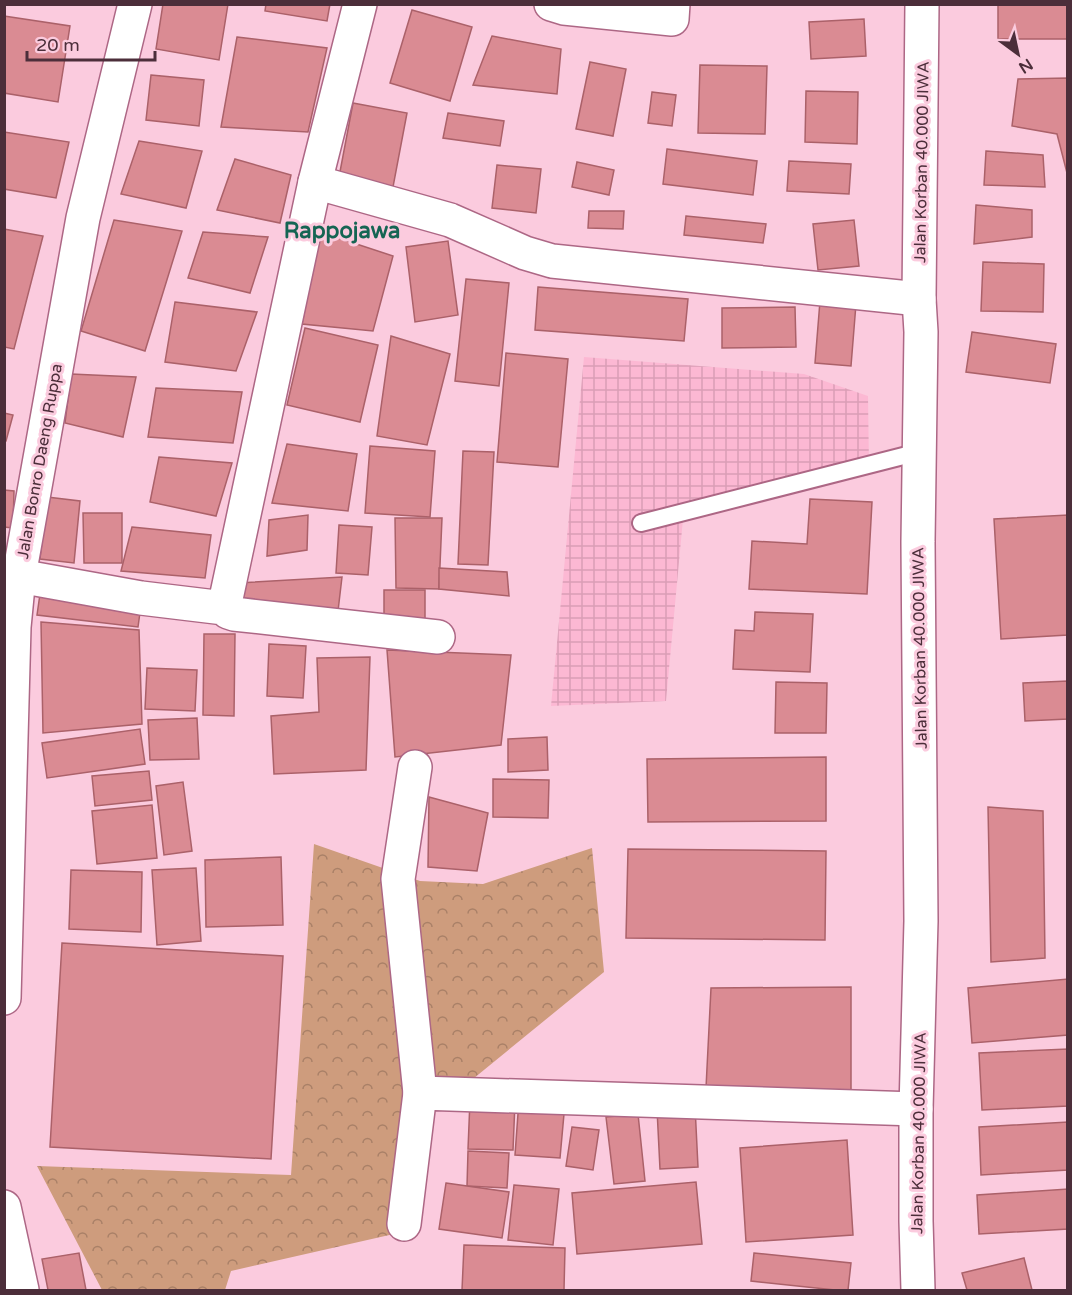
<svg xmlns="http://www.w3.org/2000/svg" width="1072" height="1295" viewBox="0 0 1072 1295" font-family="'Varela Round',sans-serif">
	<defs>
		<pattern id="industrial-grid" width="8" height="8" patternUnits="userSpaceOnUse" patternTransform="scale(1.5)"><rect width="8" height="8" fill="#fcb8d3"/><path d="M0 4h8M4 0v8" fill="none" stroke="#da9eb6"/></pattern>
		<pattern id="forest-crowns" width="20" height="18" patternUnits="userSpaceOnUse" patternTransform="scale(1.5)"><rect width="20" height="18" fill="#ce9c7d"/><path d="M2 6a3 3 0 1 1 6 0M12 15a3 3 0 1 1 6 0" fill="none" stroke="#a98067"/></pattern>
	</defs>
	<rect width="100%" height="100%" fill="#fbcbde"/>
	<polygon fill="url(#industrial-grid)" points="584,357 804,374 868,396 869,468 683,519 666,701 551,706"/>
	<polygon fill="url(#forest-crowns)" points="314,844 420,881 483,884 592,848 604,972 414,1127 407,1231 231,1271 225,1290 102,1290 37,1166 291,1175"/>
	<g fill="#da8b93" stroke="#ab6169" stroke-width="1.5">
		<polygon points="163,4 228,4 219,60 156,49"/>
		<polygon points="266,4 330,4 327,21 265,11"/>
		<rect x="998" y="4" width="70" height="35"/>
		<polygon points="412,10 472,27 450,101 390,83"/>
		<polygon points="4,16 70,26 58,102 4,93"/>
		<polygon points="864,19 866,56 811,59 809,22"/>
		<polygon points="492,36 561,49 557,94 473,85"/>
		<polygon points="237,37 327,48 308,132 221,127"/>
		<polygon points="590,62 626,69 613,136 576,129"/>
		<polygon points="700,65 767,66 765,134 698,133"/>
		<polygon points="151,75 204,80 199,126 146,120"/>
		<polygon points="1068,78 1068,173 1067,173 1057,134 1012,126 1018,79"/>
		<polygon points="806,91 858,92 857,144 805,142"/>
		<polygon points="652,92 676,95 672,126 648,123"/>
		<polygon points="353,103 407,113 393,187 339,177"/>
		<polygon points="448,113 504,121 500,146 443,138"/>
		<polygon points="4,132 69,142 56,198 4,189"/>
		<polygon points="139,141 202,151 186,208 121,194"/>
		<polygon points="667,149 757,161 753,195 663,184"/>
		<polygon points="986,151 1043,155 1045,187 984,185"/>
		<polygon points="235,159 291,175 280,223 217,210"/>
		<polygon points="789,161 851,164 849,194 787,191"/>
		<polygon points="577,162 614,170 609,195 572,187"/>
		<polygon points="497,165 541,169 536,213 492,208"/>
		<polygon points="976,205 1032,210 1032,237 974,244"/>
		<polygon points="589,211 624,211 623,229 588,228"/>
		<polygon points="686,216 766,224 763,243 684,235"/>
		<polygon points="114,220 182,231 145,351 81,331"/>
		<polygon points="854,220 859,266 818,270 813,224"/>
		<polygon points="4,229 43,236 14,349 4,347"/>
		<polygon points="203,232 268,237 250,293 188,278"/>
		<polygon points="320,232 393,256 373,331 302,324"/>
		<polygon points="448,241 458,315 415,322 406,247"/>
		<polygon points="983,262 1044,264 1043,312 981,311"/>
		<polygon points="466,279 509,283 499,386 455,381"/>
		<polygon points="538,287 688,299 684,341 535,330"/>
		<polygon points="820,301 856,304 851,366 815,363"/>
		<polygon points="175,302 257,312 236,371 165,362"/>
		<polygon points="795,307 796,347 722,348 722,308"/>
		<polygon points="305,328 378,345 360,422 287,405"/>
		<polygon points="972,332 1056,344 1050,383 966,372"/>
		<polygon points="391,336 450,354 427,445 377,436"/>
		<polygon points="506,353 568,359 558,467 497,462"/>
		<polygon points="71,374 136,377 123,437 65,423"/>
		<polygon points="156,388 242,392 233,443 148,437"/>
		<polygon points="4,413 13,415 6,441 4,441"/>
		<polygon points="287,444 357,454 348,511 272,503"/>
		<polygon points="370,446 435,451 430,517 365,513"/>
		<polygon points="463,451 494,452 488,565 458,564"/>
		<polygon points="159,457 232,463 216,516 150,502"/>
		<polygon points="4,490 14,491 13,528 4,527"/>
		<polygon points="47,497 80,501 74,563 40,559"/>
		<polygon points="810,499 872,502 867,594 749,589 752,541 807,544"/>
		<polygon points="83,513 122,513 122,563 84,563"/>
		<polygon points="308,515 307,550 267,556 269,520"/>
		<polygon points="1068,515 1068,635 1001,639 994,519"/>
		<polygon points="395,518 442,518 439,589 396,588"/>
		<polygon points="339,525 372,527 368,575 336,573"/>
		<polygon points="132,527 211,535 205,578 121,571"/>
		<polygon points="439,568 507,572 509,596 439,589"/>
		<polygon points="342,577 338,611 237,611 238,583"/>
		<polygon points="41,587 142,598 138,627 37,615"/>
		<rect x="384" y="590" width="41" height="31"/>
		<polygon points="755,612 813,614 810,672 733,669 735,630 754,631"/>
		<polygon points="41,622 139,630 142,724 43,733"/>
		<polygon points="204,634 235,634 234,716 203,715"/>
		<polygon points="269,644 306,646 303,698 267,696"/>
		<polygon points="387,650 511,655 501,745 395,757"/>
		<polygon points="370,657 366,770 274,774 271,716 319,712 317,658"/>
		<polygon points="147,668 197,670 195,711 145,709"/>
		<polygon points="1068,681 1068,719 1025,721 1023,683"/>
		<polygon points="776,682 827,683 826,733 775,733"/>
		<polygon points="197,718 199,759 150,760 148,720"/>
		<polygon points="140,729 145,764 47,778 42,743"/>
		<polygon points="547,737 548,770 508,772 508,739"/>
		<polygon points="826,757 826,821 648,822 647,759"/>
		<polygon points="149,771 152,800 95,806 92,776"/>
		<polygon points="493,779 549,780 548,818 493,817"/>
		<polygon points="183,782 192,851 164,855 156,786"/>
		<polygon points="429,797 488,813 477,871 428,867"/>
		<polygon points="152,805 157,858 97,864 92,811"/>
		<polygon points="988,807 1043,811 1045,958 991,962"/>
		<polygon points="628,849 826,851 825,940 626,938"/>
		<polygon points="281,857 283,925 206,927 205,860"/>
		<polygon points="196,868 201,941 157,945 152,870"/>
		<polygon points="71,870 142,872 141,932 69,929"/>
		<polygon points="62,943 283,956 271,1159 50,1147"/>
		<polygon points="1068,979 1068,1035 972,1043 968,988"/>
		<polygon points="851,987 851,1090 706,1088 711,988"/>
		<polygon points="1068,1049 1068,1106 982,1110 979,1053"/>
		<polygon points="470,1100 515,1102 513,1150 468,1149"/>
		<polygon points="519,1100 565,1103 560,1158 515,1155"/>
		<polygon points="695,1106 698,1167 660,1169 657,1109"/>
		<polygon points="638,1114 645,1181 614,1184 606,1117"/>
		<polygon points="1068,1122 1068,1170 981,1175 979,1127"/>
		<polygon points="572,1127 599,1130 593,1170 566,1166"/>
		<polygon points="847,1140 853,1235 746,1242 740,1148"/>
		<polygon points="468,1151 509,1153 507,1188 467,1186"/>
		<polygon points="696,1182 702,1244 577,1254 572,1193"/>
		<polygon points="446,1183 509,1192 502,1238 439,1229"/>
		<polygon points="514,1185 559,1189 553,1245 508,1240"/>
		<polygon points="1068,1189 1068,1229 979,1234 977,1195"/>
		<polygon points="464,1245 565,1248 564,1290 462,1290"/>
		<polygon points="79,1253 86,1290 48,1290 42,1259"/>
		<polygon points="754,1253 851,1263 848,1290 835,1290 751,1281"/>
		<polygon points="1024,1258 1032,1290 967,1290 962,1273"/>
	</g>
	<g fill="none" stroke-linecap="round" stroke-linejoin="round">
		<g stroke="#ad6785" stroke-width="20">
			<polyline id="lane" points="641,523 919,452"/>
		</g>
		<g stroke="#ad6785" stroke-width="36">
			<g id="street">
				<polyline points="551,4 564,8 672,19 673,4"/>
				<polyline points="315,182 450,220 525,253 552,261 919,299"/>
				<polyline points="19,576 141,598 224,608 228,612 234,614 438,637"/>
				<polyline points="224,608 315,182 360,4"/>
				<polyline points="415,767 398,879 420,1093"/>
				<polyline points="4,998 14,627 19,576 83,218 135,4"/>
				<polyline points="4,1207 22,1290"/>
				<polyline points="404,1224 420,1093 916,1109"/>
			</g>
		</g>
		<g stroke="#ad6785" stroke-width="36">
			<polyline id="secondary" points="918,1290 916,1221 916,1109 921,921 918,542 921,332 919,299 922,4"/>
		</g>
		<use href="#lane" stroke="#fff" stroke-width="16"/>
		<use href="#street" stroke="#fff" stroke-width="33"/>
		<use href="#secondary" stroke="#fff" stroke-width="33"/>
	</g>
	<g text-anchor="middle" stroke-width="6" stroke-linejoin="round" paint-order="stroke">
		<g font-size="16" fill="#4c2e3a" stroke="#fbcbde">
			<text transform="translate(921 162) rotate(-89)" y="6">Jalan Korban 40.000 JIWA</text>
			<text transform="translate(39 461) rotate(-80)" y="6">Jalan Bonro Daeng Ruppa</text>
			<text transform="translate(919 648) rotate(-91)" y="6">Jalan Korban 40.000 JIWA</text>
			<text transform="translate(918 1133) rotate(-89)" y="6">Jalan Korban 40.000 JIWA</text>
		</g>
		<g font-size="22" font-weight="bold" fill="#156553" stroke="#fbcbde">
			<text x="342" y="238">Rappojawa</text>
		</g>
	</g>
	<rect width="1072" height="1295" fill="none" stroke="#4c2e3a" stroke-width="12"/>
	<g transform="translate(1018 54) rotate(147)" stroke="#fbcbde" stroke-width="4.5" paint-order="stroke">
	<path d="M0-4.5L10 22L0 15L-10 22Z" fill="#4c2e3a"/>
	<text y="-9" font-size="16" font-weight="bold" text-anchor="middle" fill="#4c2e3a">N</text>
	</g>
	<path d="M27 51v9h128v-9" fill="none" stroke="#4c2e3a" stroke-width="3"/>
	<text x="36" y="51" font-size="18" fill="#4c2e3a" stroke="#fbcbde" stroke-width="4.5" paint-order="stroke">20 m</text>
</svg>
